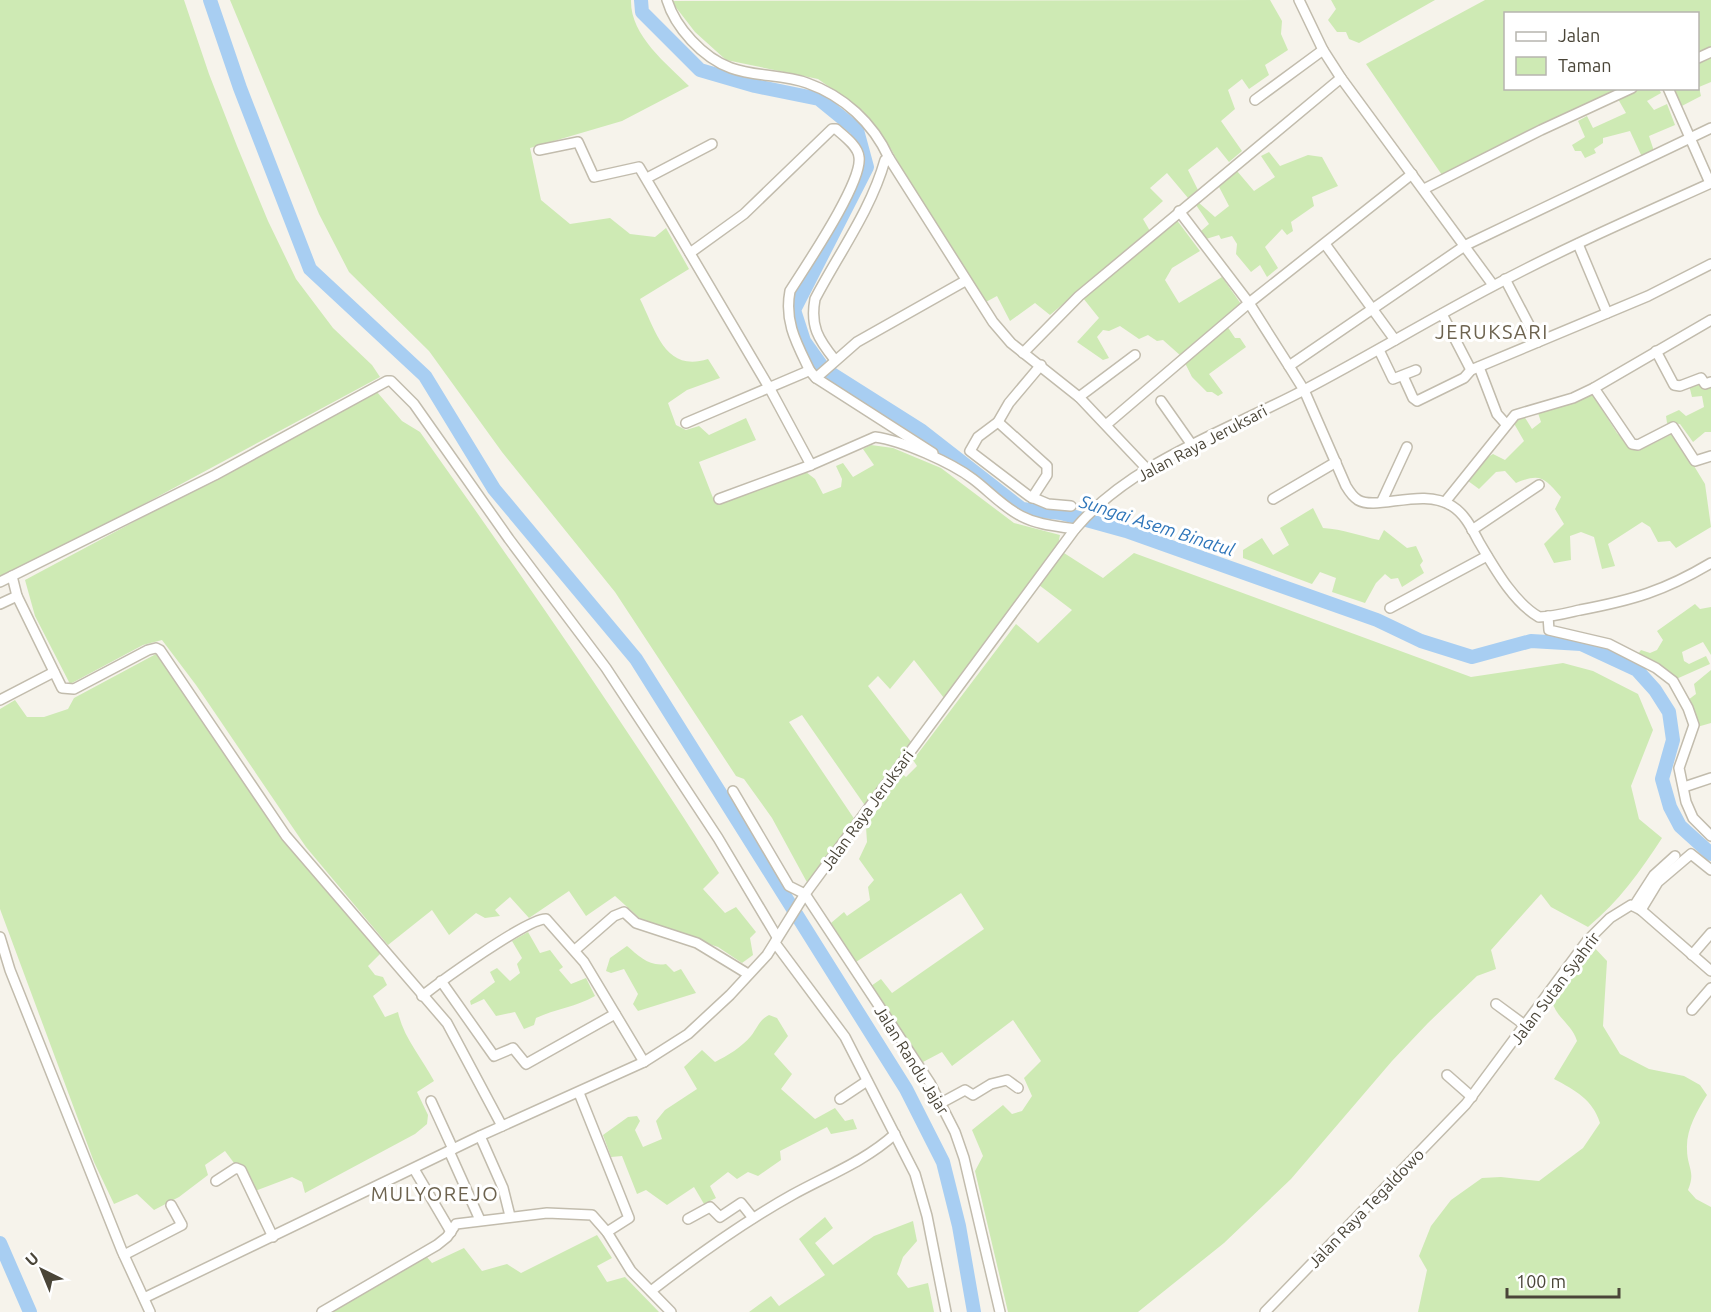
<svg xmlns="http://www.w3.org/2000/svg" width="1711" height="1312" viewBox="0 0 1711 1312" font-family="Ubuntu,sans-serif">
	<rect width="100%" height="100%" fill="#f6f3eb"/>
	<g fill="#ceeab4">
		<polygon points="0,0 184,0 209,74 237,146 268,221 296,279 333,328 372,365 380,377 79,539 0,578"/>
		<path d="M230,0H631C630,35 666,63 689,86L622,121L530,148L541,200L570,224L610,218L630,234L655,237L666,228L689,269L640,299C656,331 665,373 708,359L720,378L687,390L668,403L676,425L686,430L699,426L709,435L746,418L756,440L699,462L715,503L806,472L815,479L823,494L841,487L842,479L836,466L843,463L853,477L874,465L863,449L871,445L893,448L941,468L1014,523L1060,535L1058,545L944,698L914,660L890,689L878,676L868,686L912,743L866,807L802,715L789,722L855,820L809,886L772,818L744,779L736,776L615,592L502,452L429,351L349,272L319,214Z"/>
		<polygon points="1270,0 1282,21 1281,34 1288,50 1265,65 1269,75 1249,89 1242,79 1228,90 1235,109 1221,121 1242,151 1229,162 1217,147 1188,170 1198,190 1188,198 1167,173 1150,188 1163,201 1143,219 1150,231 1050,315 1035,303 1010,321 997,296 984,303 921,204 891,149 862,110 818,79 726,60 695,32 671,1"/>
		<polygon points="1331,0 1435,0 1359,43 1349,39 1346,32 1337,32 1328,20 1336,9"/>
		<polygon points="1485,0 1711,0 1711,82 1699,87 1701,96 1678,108 1671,89 1698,88 1698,14 1506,14 1506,88 1659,89 1661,93 1647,101 1654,110 1667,104 1675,125 1649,136 1654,151 1642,157 1630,131 1603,138 1603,143 1594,149 1596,153 1585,158 1581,151 1575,151 1572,145 1585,137 1578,121 1587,116 1593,128 1626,113 1614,92 1442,175 1366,64"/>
		<polygon points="1269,152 1280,166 1308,155 1322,157 1338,186 1312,197 1314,206 1291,222 1293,231 1287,235 1282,229 1265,247 1278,268 1267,277 1260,265 1251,272 1236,254 1237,244 1232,236 1221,239 1219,235 1206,239 1201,231 1209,224 1196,205 1198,202 1215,217 1229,206 1218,185 1237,171 1254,191 1275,177 1261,156"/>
		<polygon points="1176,219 1200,251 1172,268 1165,280 1179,303 1222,277 1241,304 1181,356 1163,340 1157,341 1148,335 1139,339 1120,326 1109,331 1103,330 1097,337 1109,358 1103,360 1077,342 1099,318 1083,298"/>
		<polygon points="1227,326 1235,338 1240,338 1246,347 1209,374 1223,393 1218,396 1212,392 1207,392 1192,377 1185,363"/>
		<polygon points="1701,380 1711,384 1711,432 1705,432 1693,442 1680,424 1667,423 1666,416 1679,410 1686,416 1704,407 1702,396 1692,397 1689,385"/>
		<path d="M377,392L402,421L420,432C523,577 624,723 719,873L703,889L725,913L736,907L756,932L750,938L753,955L742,963L718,947L645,923L615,896L586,916L569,891L529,918L510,897L495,910L500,916L485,918L476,913L449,935L432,910L388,945L306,847L196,685L162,640L143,645L70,684L35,616L25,580Z"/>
		<path d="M1592,394L1617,433L1638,451L1674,433L1705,484L1711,527L1676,548L1670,541L1658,542L1650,527L1642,522L1608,544L1615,566L1602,569L1594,537L1581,532L1570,536L1571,560L1554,563L1544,544L1564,524L1555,509L1561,497C1544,477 1540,473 1516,483L1505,471L1496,472L1479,489L1464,478L1483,460L1493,454L1505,460L1524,441L1512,420L1524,416L1532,429L1541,422L1537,410Z"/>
		<path d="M1313,508L1323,528C1343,529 1360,536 1379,540L1384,530L1407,548L1416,546L1423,561L1420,565L1424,573L1402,587L1398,578L1391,579L1385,574L1376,583L1365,603L1332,592L1336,578L1320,572L1312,584L1243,558V550L1262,538L1273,555L1289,545L1280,528Z"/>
		<path d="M1064,553L1103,578L1134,553L1471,677L1563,663L1593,671L1638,694L1653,730L1631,786L1639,819L1662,838C1640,872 1619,901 1588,927L1551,907L1541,894L1491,950L1496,969L1477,976L1428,1023L1392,1061L1291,1179L1224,1243L1138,1312H1008L975,1171L983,1156L972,1130L1003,1105L1012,1114L1022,1111L1032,1096L1024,1078L1041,1061L1013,1020L952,1066L942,1052L923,1062L871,986L881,979L892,993L984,929L961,893L856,962L831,923L844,912L847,916L870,900L868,887L874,880L859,859L867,842L866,827L901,773L906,777L917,766L913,760L1016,624L1038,643L1072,610L1039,585Z"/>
		<polygon points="1695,604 1700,609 1711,607 1711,655 1703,642 1682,652 1684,661 1689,664 1706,656 1710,664 1674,680 1638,654 1641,650 1650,653 1657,650 1663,640 1657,631"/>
		<path d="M156,654L162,655L284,839L382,952L368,966L375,975L383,977L387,985L373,996L385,1017L398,1012C403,1037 422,1058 434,1081L417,1092L428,1115L427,1124L415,1134L305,1193L302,1182L292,1177L255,1191L225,1151L205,1165L208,1175L179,1197L154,1210L137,1194L114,1204L94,1162L0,909V709L15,700L27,717H44L68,709L74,698Z"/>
		<polygon points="1711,670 1711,723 1697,727 1688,700 1696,694 1694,684"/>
		<path d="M528,932L540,953L550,950L563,967L559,970L571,984L586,978L595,996C576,1007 555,1009 536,1018L534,1025L524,1029L515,1012L496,1016L484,999L471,1005L470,1001L495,982L490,972L497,968L510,981L520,973L517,964L522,958L512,941Z"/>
		<path d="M1591,944L1607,961L1603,1026L1620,1054L1649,1069L1684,1076L1700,1085L1707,1095C1697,1111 1686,1130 1687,1149C1687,1168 1696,1171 1688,1190L1696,1199L1711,1207V1312H1418L1427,1270L1419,1256L1431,1226L1451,1200L1482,1178L1501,1177L1539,1181L1583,1148L1600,1123C1593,1100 1575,1090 1554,1079L1577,1041C1572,1024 1556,1018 1552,1001Z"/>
		<path d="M627,946C639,956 649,967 666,964L674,972L681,969L696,993L638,1011L633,1004L638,994L624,969L611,973L606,971L610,958Z"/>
		<path d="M769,1015L777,1018L788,1036L774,1054L792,1074L781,1089L815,1119L835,1108L845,1121L853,1119L857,1129L831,1134L827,1127L780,1151L781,1160L758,1176L748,1172L737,1179L728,1172L710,1186L716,1198L704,1204L694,1187L667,1205L646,1190L637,1194L622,1156L611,1157L603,1135L628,1117L637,1116L640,1121L635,1130L643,1147L662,1139L656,1121L665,1110L697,1089L684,1067L702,1050L715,1062C727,1056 742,1047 751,1036C758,1027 759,1020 769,1015Z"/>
		<polygon points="825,1217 833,1228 815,1243 833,1265 874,1236 913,1221 917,1241 903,1257 897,1274 908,1288 928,1283 934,1312 749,1312 771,1296 779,1306 825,1275 799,1239"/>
		<polygon points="597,1235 612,1258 597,1266 607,1282 625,1277 659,1312 332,1312 426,1256 432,1263 464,1248 482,1271 507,1264 521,1273"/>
	</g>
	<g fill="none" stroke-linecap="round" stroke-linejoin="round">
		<g stroke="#a8cef2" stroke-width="14">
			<polyline points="210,0 240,88 310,269 425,376 494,489 636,659 906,1089 943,1162 959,1226 974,1312"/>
			<polyline points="641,0 642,12 700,70 755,86 819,99 857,130 867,167 794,310 804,341 824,369 922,431 1022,509 1061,513 1126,531 1377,620 1421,641 1472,657 1531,641 1581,644 1637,670 1655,690 1669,712 1673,740 1662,779 1670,807 1680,826 1711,854"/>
			<polyline points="0,1243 30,1312"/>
		</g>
		<g stroke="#c2bcad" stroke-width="12">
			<g id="minor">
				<path d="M667,0C675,27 703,58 731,68C755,77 783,74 807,83C844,96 873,123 889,158"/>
				<polyline points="1299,0 1323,50 1341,78 1493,285"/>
				<polyline points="1698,58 1711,52"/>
				<polyline points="1668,88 1710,183"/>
				<polyline points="1255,100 1323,50"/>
				<path d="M1711,128L1466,245L1289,366L1304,390L1346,486C1349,491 1353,497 1358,500C1377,511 1423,487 1452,506C1465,514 1472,529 1479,542C1494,567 1513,602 1539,617C1553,617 1567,613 1580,610C1633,600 1664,591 1711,563"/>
				<polyline points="539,150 578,142 594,177 639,167 770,389 811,465"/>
				<polyline points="647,178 712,144"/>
				<polyline points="1424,189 1541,130 1632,88"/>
				<polyline points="1179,211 1249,303 1289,366"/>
				<polyline points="1325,244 1395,340"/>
				<polyline points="1578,244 1607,313"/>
				<path d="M690,253L744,214L832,129H836C844,136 858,146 859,157C863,182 805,267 790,291C784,322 797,344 810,371"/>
				<polyline points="1505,279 1538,342"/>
				<polyline points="1442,314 1471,370 1648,296 1711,264"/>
				<polyline points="1711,320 1594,388 1632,444 1638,445 1673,427 1695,461 1711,456"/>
				<polyline points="1379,350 1393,379 1416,370"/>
				<polyline points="1656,351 1674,385 1680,386 1701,378 1705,384 1711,382"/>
				<polyline points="1023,353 1079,296 1341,78"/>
				<path d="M835,360C818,339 810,326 815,299C839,253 871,210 885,160L889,158L993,322L1011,343L1079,397L1148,470"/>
				<polyline points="1041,365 1009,403 998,422 978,437 970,451 1029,496 1048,504 1071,506"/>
				<polyline points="1479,367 1497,414 1506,424"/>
				<polyline points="1403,376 1413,398 1417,401 1464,378 1471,370"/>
				<polyline points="816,378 933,453"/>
				<polyline points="1079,397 1135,355"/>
				<polyline points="1161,401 1192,445"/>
				<polyline points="998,422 1047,466 1047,475 1032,498"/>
				<polyline points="686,423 806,372 810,371 816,378 857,342 965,281"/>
				<polyline points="1107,424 1249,303 1412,174"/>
				<path d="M719,499L811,465L875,437C901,440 952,463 973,479C989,491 1002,506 1021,516C1038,525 1056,526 1075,529"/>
				<polyline points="1273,499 1336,462"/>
				<polyline points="1382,501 1407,447"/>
				<polyline points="1445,502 1515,415 1573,398 1594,388"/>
				<polyline points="1472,530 1539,485"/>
				<polyline points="0,582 12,576"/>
				<polyline points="0,604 17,596"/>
				<polyline points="1390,608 1487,556"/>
				<polyline points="1548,616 1549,630 1609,644 1656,668 1673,681 1688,708 1694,725 1679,768 1686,802 1693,818 1711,836"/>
				<polyline points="0,700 54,672"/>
				<polyline points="1684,787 1711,778"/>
				<polyline points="733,791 789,886 805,894"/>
				<polyline points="805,894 930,1083 955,1132 964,1158 1000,1312"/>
				<polyline points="1634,906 1654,875 1675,856"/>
				<polyline points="1641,910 1658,882 1691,854 1711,870"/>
				<polyline points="0,937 10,970 122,1251 150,1312"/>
				<polyline points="775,943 845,1037 915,1174 927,1216 946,1312"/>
				<polyline points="575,950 614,916 624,912 636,923 697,943 748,974"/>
				<polyline points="1692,955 1711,933"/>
				<polyline points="441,981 494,1056 513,1048 526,1064 615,1014"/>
				<path d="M422,996C440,982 528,918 546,919L584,962L644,1062"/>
				<polyline points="1496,1004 1526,1026"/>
				<polyline points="1692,1010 1711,988"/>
				<polyline points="1447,1075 1472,1097"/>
				<polyline points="579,1093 629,1218 607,1232"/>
				<polyline points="840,1099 867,1081"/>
				<polyline points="431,1101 453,1149"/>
				<polyline points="941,1103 965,1090 973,1095 991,1084 1007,1080 1018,1088"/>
				<polyline points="502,1126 447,1023 286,836 160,650 156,648 148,650 74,689 62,688 17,596 12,576 215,475 387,381 391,381 414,404 509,539 606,668 718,838 777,937"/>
				<polyline points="480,1136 503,1188 510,1216"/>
				<polyline points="449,1151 480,1220"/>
				<polyline points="414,1169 451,1232"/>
				<polyline points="216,1181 236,1168 241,1170 273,1237"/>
				<polyline points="688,1219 710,1207 720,1217 741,1203 753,1218"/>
				<polyline points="124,1255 182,1225 171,1205"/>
				<path d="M651,1291C696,1256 742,1223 792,1195C828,1175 864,1162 895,1134"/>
				<path d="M144,1298L480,1136L644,1062L688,1034L730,995L767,955L805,894L1075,529C1131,462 1231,429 1306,389C1369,356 1430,319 1493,286C1564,248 1638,216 1711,183"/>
				<polyline points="322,1312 437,1245 447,1237 456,1224 547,1213 592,1215 607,1232 631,1271 671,1312"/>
				<polyline points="1265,1312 1466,1104 1587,941 1610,918 1631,905 1641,910 1711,971"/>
			</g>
		</g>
		<use href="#minor" stroke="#fff" stroke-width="9"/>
	</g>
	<g text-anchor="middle" stroke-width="6" stroke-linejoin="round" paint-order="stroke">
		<g font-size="16" fill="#4a4538" stroke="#fff">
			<text transform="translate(1202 443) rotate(-28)" y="6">Jalan Raya Jeruksari</text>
			<text transform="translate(867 810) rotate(-54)" y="6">Jalan Raya Jeruksari</text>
			<text transform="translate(1555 988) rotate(-53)" y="6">Jalan Sutan Syahrir</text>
			<text transform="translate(912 1060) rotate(58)" y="6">Jalan Randu Jajar</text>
			<text transform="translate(1366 1208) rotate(-46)" y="6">Jalan Raya Tegaldowo</text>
		</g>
		<g font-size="18" font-style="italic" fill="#2e75b9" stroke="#fff">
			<text transform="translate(1157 526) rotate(18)" y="6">Sungai Asem Binatul</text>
		</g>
		<g font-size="20" letter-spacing="1.5" fill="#6d634f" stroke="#fff">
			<text x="1492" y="339">JERUKSARI</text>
			<text x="435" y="1201">MULYOREJO</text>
		</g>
	</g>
	<rect x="1504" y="12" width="195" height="78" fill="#ffffff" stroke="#b7b5af" stroke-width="1.5"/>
	<rect x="1516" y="32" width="30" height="9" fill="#ffffff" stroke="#b7b5af" stroke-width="1.5"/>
	<text x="1558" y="42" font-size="18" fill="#4a4538">Jalan</text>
	<rect x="1516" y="57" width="30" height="18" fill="#ceeab4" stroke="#b7b5af" stroke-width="1.5"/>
	<text x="1558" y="72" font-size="18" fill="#4a4538">Taman</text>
	<g transform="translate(42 1270) rotate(317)" stroke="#ffffff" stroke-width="4.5" paint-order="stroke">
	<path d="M0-4.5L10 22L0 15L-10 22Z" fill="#4a4538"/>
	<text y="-9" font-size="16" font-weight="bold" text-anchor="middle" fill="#4a4538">U</text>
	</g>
	<path d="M1507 1288v9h112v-9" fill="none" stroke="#4a4538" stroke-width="3"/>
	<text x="1516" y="1288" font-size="18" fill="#4a4538" stroke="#ffffff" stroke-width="4.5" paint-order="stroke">100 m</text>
</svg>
